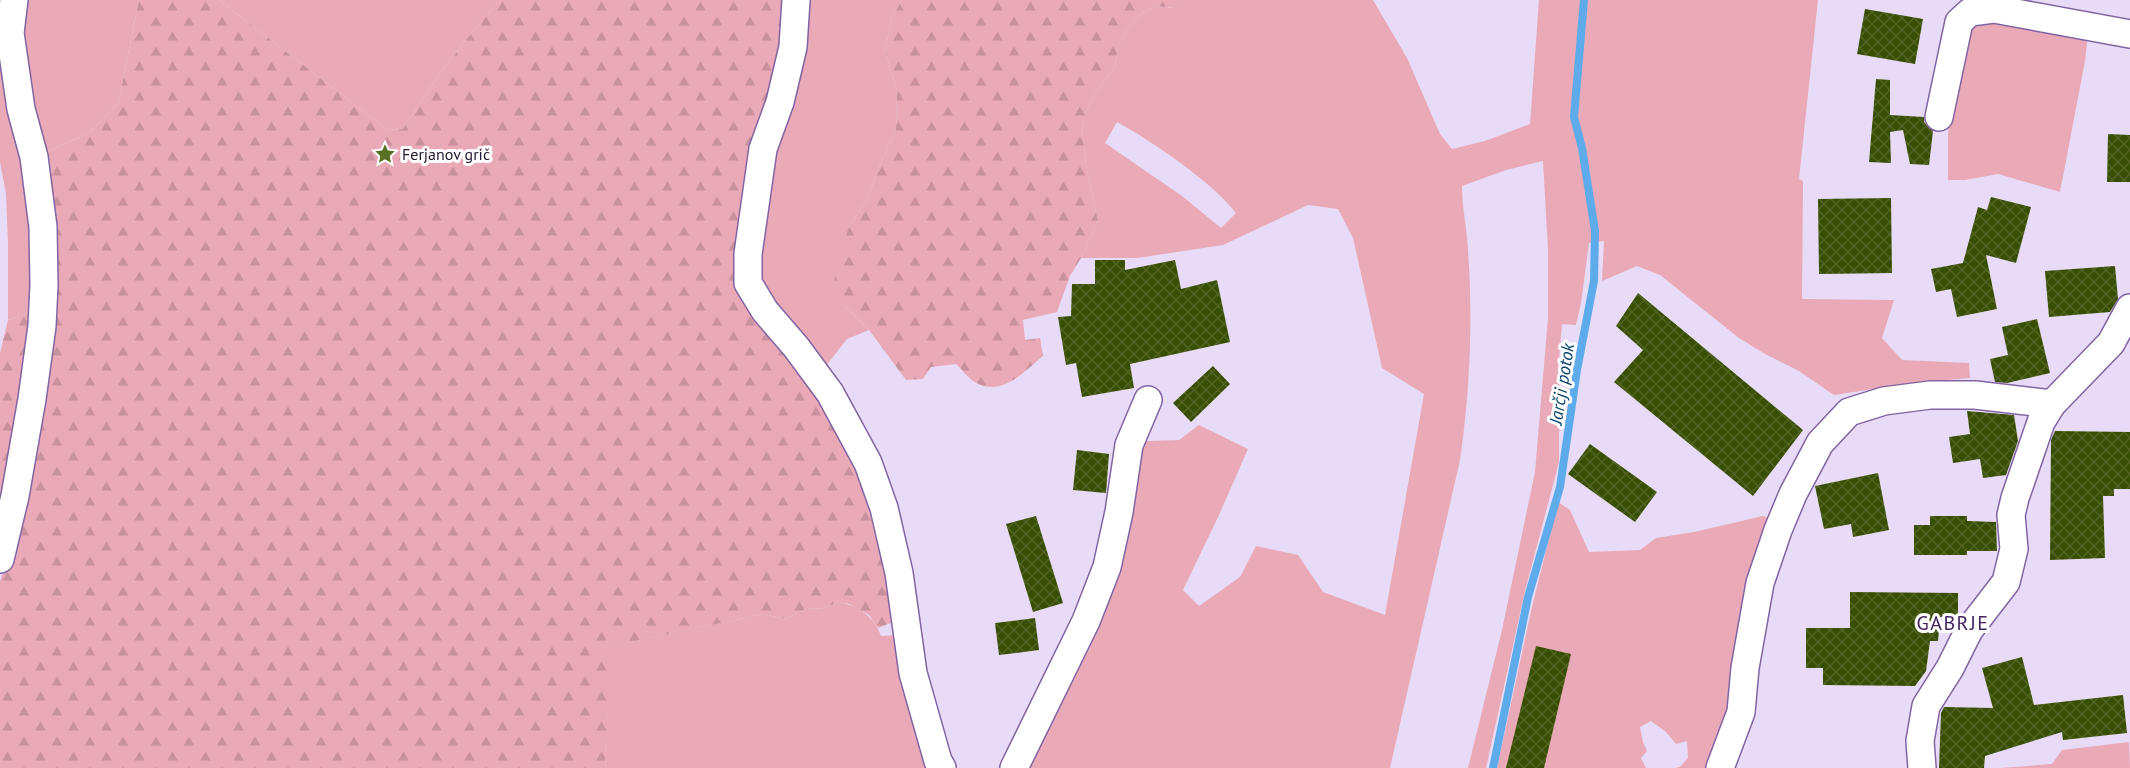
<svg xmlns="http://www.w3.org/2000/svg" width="2130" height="768" viewBox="0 0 2130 768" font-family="'PT Sans',sans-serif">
	<defs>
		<pattern id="forest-firs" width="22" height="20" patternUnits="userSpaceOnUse" patternTransform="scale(1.5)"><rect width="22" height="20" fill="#eaa9b6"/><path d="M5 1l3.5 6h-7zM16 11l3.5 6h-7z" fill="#c8919d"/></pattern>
		<pattern id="building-cross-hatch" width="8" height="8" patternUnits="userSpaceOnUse" patternTransform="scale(1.5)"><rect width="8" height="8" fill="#384e00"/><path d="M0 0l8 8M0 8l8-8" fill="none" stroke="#536327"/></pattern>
	</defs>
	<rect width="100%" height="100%" fill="#e8dbf7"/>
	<g fill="#eaa9b6" fill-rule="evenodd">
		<polygon points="0,0 7,0 27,157 35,311 8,320 8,244 6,194 0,162"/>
		<polygon points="19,0 139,0 118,104 89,133 38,156"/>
		<path d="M219,0H501C463,39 432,84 403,129L388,130Z"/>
		<polygon points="805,0 902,0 892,17 885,51 897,90 896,129 878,169 868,198 849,227 844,305 869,330 847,339 822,371 766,301 753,253"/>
		<path d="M1177,0H1373L1407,58L1440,134L1452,149L1485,141L1530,124L1539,0H1818L1799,179L1803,181L1802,299L1894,300L1882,338L1902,360L1969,363L1970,378L1912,383L1834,395L1799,371L1765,354L1739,338L1660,275L1637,266L1602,281L1604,241L1589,243L1581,303L1576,325L1562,324L1557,382L1562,388L1567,399L1559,432V462L1525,591L1486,768H1468L1502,630L1535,472L1548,318V250L1543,161L1506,170L1462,186C1462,207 1467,229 1468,250C1473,320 1470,391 1460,460L1390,768H1022L1036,745L1133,453L1147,441L1179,440L1199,425L1248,449L1219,515L1183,590L1199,606L1240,577L1256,546L1298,555L1323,592L1385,615L1424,394L1382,368L1353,238L1338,209L1308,205L1223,245L1137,258H1081L1098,221L1086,165L1082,127L1086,112L1093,96L1115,67L1118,46L1127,29L1142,13L1157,6L1173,8ZM1117,122C1153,142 1211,181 1236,213L1221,228L1182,196L1105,143Z"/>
		<polygon points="1977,17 2088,33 2085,61 2060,192 1998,174 1965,180 1948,180 1948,134 1960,55"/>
		<polygon points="1558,502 1570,510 1589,552 1640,550 1656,538 1694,532 1763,516 1772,519 1731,724 1712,768 1675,768 1680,767 1688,758 1687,741 1676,744 1666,732 1651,721 1640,727 1643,742 1647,751 1641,758 1646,768 1497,768 1532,607"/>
		<path d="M839,602C858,606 875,617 881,636L900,635L935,768H606L605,755L612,646L763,614L786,619L806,609L824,608Z"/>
		<polygon points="2129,742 2130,768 2001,768 2052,764 2062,750"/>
	</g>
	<g fill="url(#forest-firs)">
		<path d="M139,0H219L388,130L403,129C432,84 463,39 501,0H789L740,266L859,458L898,620L878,628L869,615L849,604L839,602L824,608L806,609L786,619L763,614L613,646L605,755L606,768H0V581L7,561L24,476L38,156L89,133L118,104Z"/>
		<path d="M902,0H1177L1174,8L1157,6L1142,13L1127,29L1118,46L1115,67L1093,96L1086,112L1082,127L1086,165L1098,221L1081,258L1070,276L1057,312L1023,320L1025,340L1040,338L1043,356C1022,373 1001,399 973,381C967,377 962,369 956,364L931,367L923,379L906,380L869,330L844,305L834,284L837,262L849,227L868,198L878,169L896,129L897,90L885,51L892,17Z"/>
		<polygon points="35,311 0,531 0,353 8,320"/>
	</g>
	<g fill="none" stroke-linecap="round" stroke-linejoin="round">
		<polyline stroke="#5dabeb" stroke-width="8" points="1493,768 1528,597 1560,487 1577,370 1594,281 1595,231 1582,148 1574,117 1584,0"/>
	</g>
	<g fill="url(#building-cross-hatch)">
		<polygon points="1865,9 1923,19 1915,64 1857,54"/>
		<polygon points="1876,79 1890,80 1890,115 1924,117 1924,122 1933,131 1929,165 1910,164 1903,130 1890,132 1891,163 1869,162"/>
		<polygon points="2108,134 2130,135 2130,182 2107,182"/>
		<polygon points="1991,197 2031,207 2016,263 1986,255 1997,309 1957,317 1951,289 1936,292 1931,269 1963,263 1978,207 1987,210"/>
		<polygon points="1891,198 1892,273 1819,274 1818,199"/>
		<polygon points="1095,260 1125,260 1125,270 1175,260 1181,289 1217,280 1230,342 1130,364 1134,388 1082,397 1076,363 1066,365 1058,317 1071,316 1072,284 1095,284"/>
		<polygon points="2115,266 2118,299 2110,312 2049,317 2045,271"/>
		<polygon points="1638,293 1803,430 1753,496 1614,382 1643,350 1616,326"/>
		<polygon points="2037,319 2050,373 2007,383 1995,382 1990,359 2008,355 2002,327"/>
		<polygon points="1213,366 1230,384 1191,422 1173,403"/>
		<polygon points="1967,411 2014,415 2018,441 2006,475 1983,478 1980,459 1953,463 1949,437 1970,434"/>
		<polygon points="2055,431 2130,432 2130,489 2114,489 2114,496 2103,496 2105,558 2050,560 2051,440"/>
		<polygon points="1590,444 1657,492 1635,522 1568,474"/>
		<polygon points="1077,450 1109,454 1106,493 1073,490"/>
		<polygon points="1878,473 1889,530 1853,537 1851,524 1824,529 1815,486"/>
		<polygon points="1036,516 1063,603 1033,612 1006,524"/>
		<polygon points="1930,516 1967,516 1967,521 1996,522 1997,551 1967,551 1967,555 1914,555 1914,525 1930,525"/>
		<polygon points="1850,592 1958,593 1958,615 1940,617 1938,641 1930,641 1926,671 1915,686 1823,685 1823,668 1806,668 1806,628 1850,628"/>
		<polygon points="1035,618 1039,650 999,655 995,623"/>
		<polygon points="1536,646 1571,654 1544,768 1506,768"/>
		<polygon points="2022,657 2034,705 2123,695 2127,733 2063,740 2062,732 1985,756 1984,768 1939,768 1941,713 1944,707 1993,708 1982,668"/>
	</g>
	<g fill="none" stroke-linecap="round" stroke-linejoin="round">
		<g stroke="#8264a3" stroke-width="30">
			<g id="minor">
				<polyline points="796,0 793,47 780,102 763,149 748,254 748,283 765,311 796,347 830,393 868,463 884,508 899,573 913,673 938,761 942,768"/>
				<polyline points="1939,117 1959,22 1970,12 1994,9 2130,34"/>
				<polyline points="0,559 15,496 32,399 42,326 44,285 43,227 34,157 21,109 10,33 14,0"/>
				<polyline points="1014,768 1086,621 1107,567 1119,512 1129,445 1148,400"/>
				<polyline points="1720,768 1741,712 1745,668 1760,583 1778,530 1793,494 1820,443 1849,412 1884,401 1930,395 1975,395 2052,404"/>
				<polyline points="1922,768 1920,741 1926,706 1950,668 1969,630 2006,582 2014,549 2011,515 2015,498 2041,422 2052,404 2111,343 2130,308"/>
			</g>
		</g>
		<use href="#minor" stroke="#fff" stroke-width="27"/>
	</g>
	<defs>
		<g id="sight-bare" transform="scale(1.62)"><path d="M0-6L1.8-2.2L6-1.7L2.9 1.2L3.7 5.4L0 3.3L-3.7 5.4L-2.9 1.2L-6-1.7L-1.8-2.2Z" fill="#577023" stroke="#fff" stroke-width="2.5" paint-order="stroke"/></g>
	</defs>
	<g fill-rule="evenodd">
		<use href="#sight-bare" x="385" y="154"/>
	</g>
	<g text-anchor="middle" stroke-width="6" stroke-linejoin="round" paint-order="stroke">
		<g font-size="16" fill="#231630" stroke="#fff" text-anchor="start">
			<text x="402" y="160">Ferjanov grič</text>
		</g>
		<g font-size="18" font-style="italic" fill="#04426b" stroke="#fff">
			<text transform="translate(1562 384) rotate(-81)" y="6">Jarčji potok</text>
		</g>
		<g font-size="20" letter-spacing="1.5" fill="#42245e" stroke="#fff">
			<text x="1953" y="630">GABRJE</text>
		</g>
	</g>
</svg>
